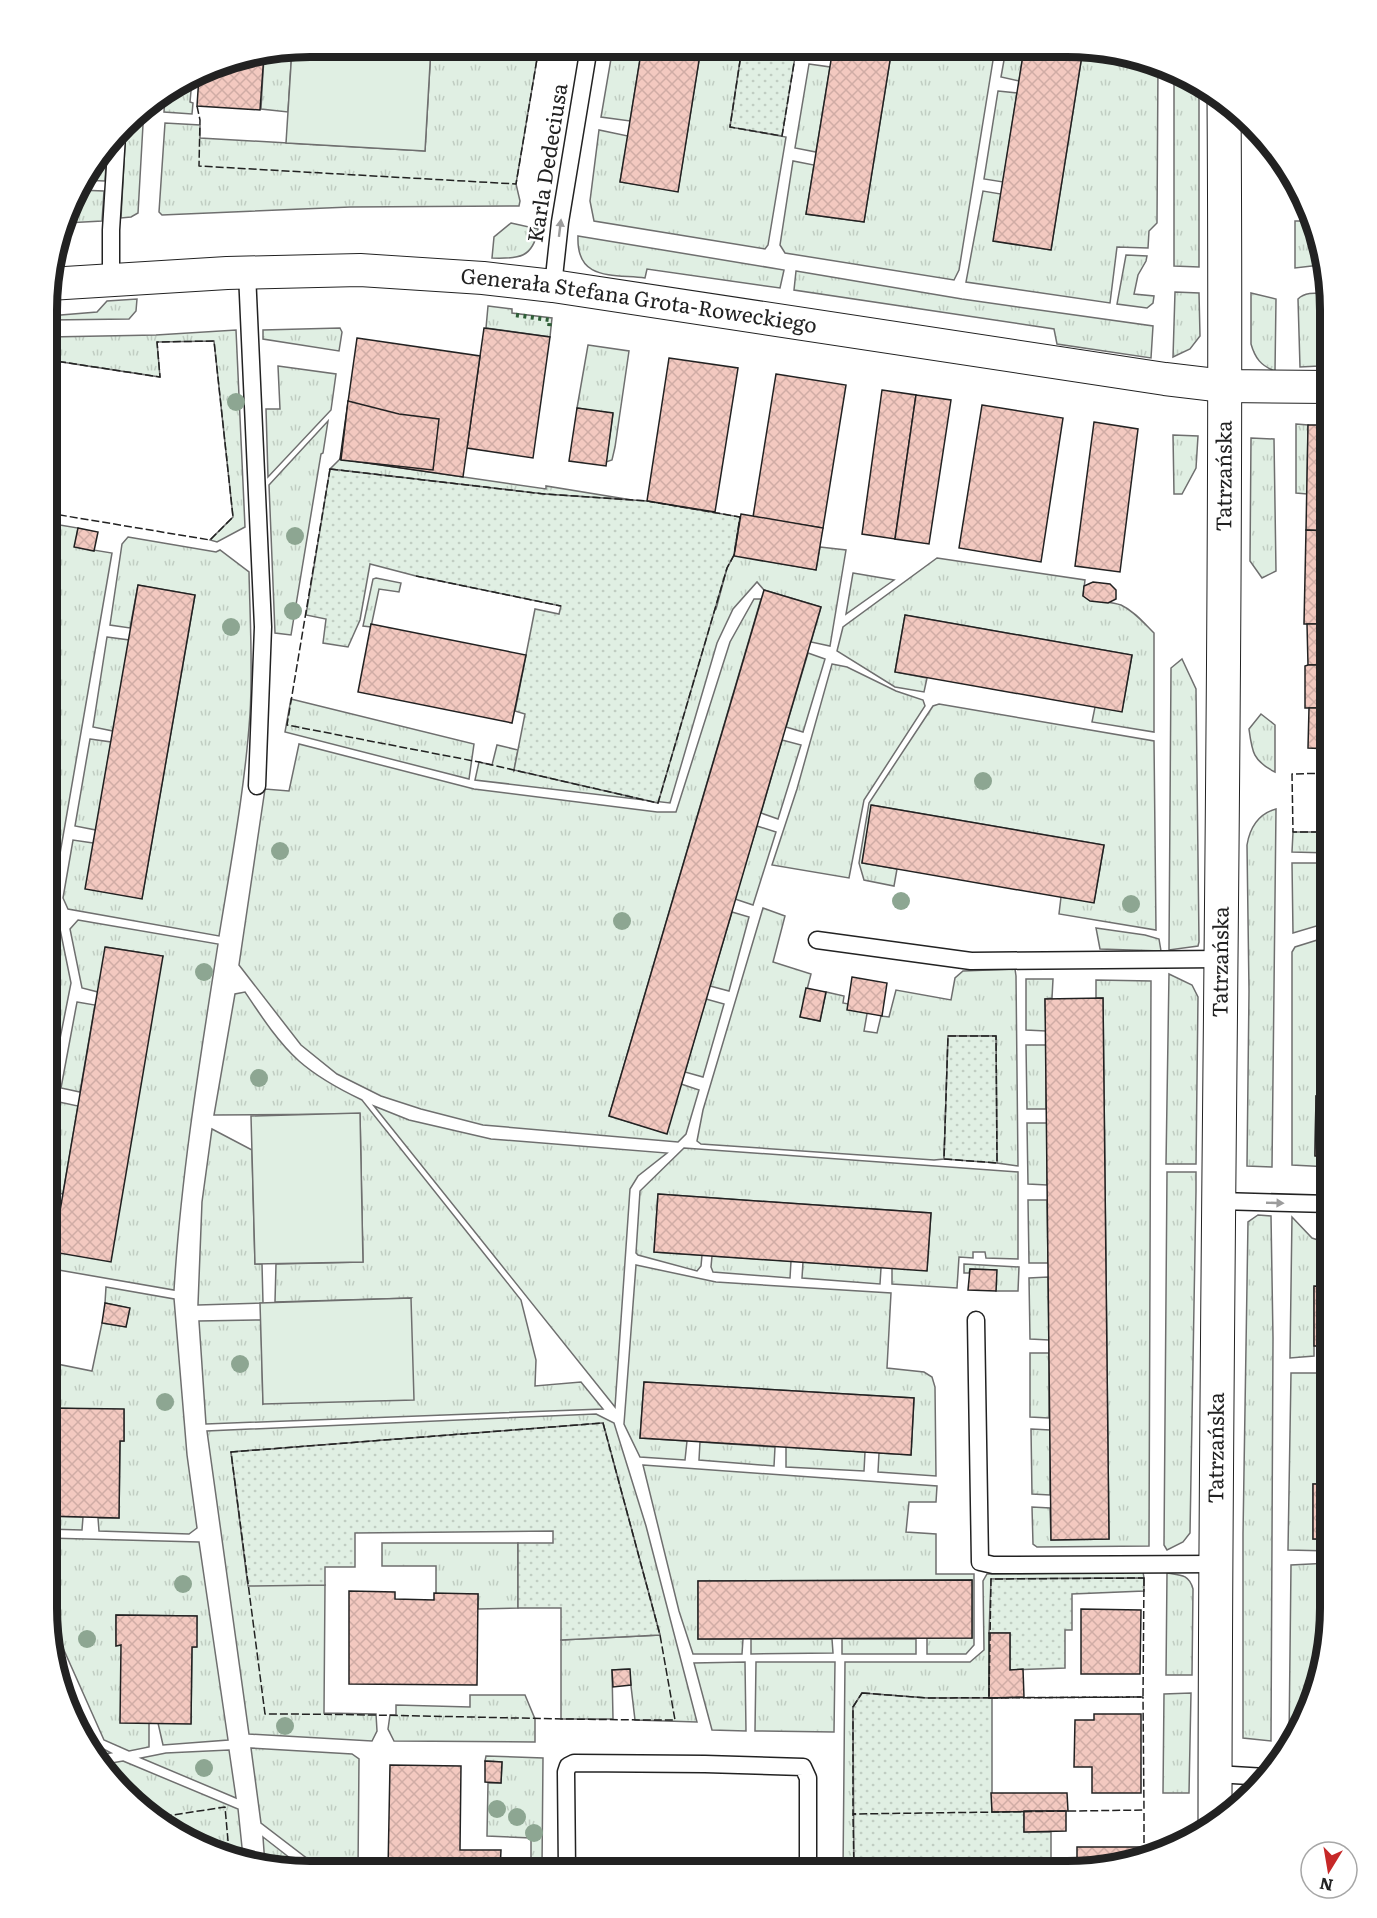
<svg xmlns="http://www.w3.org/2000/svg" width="1377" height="1918" viewBox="0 0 1377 1918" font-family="Literata,serif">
	<defs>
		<pattern id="grass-tufts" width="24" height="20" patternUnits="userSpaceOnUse" patternTransform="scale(1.5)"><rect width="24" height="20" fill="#e0efe3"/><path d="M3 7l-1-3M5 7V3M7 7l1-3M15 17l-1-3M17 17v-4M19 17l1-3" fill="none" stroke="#c0cdc2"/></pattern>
		<pattern id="park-dots" width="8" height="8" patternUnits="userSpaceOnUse" patternTransform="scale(1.5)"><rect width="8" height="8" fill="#e0efe3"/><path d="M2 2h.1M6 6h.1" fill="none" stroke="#c0cdc2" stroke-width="1.8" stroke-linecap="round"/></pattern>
		<pattern id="building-cross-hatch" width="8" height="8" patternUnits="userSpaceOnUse" patternTransform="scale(1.5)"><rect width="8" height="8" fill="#f3c9c0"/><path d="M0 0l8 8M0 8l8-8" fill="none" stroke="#d0aca5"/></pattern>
	</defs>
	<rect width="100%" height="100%" fill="#fff"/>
	<g fill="url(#grass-tufts)" stroke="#6f6f6f" stroke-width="1.5">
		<polygon points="431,47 539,47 516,184 520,201 519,206 350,207 185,214 162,215 159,212 165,123 200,125 200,138 425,151"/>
		<polygon points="613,47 642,47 630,121 601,117"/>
		<polygon points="701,48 742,48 730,127 786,137 768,245 765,249 594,221 590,201 599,130 628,136 620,182 678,191"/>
		<polygon points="892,48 995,48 959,270 954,280 785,253 780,245 793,161 814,165 806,214 864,222"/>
		<polygon points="292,49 288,112 261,109 264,54"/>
		<polygon points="1006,49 1024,49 1019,81 1001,77"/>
		<polygon points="1083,49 1102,49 1158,64 1157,223 1149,231 1148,248 1117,247 1110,303 966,282 983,191 1001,194 994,241 1051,250"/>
		<polygon points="809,64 830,67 816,152 795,148"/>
		<polygon points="1174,70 1199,84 1199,267 1174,266"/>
		<polygon points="192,80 190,102 193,103 192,114 164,112 165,95"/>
		<polygon points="998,91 1017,93 1003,182 984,179"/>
		<polygon points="144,107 138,213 131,217 121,218 126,125 136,112"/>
		<polygon points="107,147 105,181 81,180 82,178"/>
		<polygon points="78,190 104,191 102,221 66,223"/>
		<polygon points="1295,221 1310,221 1320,265 1295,268"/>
		<path d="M511,223L538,229C533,258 519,259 492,258L494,237Z"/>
		<path d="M578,236L784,270L780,288L647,269L645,278C612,274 576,281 578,236Z"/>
		<polygon points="1126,255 1147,256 1146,261 1138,275 1134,294 1154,296 1153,303 1147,308 1117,304"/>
		<polygon points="796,271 962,299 1153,326 1151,358 1057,344 1054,329 794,290"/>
		<polygon points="1175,292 1199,293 1200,336 1190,349 1173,357"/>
		<path d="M1251,293L1276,299L1275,371C1261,366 1255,358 1251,344Z"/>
		<path d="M1327,293L1330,309V341L1321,342L1319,366L1300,367L1298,299C1305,292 1317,293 1327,293Z"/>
		<polygon points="137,299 136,311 129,319 49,320 49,316 97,312 107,301"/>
		<polygon points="488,306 512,309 512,313 552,318 550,337 486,328"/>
		<polygon points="340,328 342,332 339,351 263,339 263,330"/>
		<polygon points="236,330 245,527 217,542 210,540 233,517 214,341 157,342 160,377 49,360 49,337 156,335"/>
		<polygon points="588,345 629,351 615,447 612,460 606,462 613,414 577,408"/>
		<polygon points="278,366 336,374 331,410 268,477 266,409 280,409"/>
		<polygon points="328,421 323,453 321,454 291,635 275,633 269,485"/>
		<polygon points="1296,424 1308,425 1307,494 1296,493"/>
		<polygon points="1173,435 1198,436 1196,468 1182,494 1174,494"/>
		<polygon points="1251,438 1274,439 1276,571 1262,578 1250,561"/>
		<polygon points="340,459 546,489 546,486 632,500 544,494 330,469"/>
		<polygon points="48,523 78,528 75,547 112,553 52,900 48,905"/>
		<path d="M128,537L216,552L220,550L249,572C250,619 253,667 250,714C245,788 231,862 219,936L68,909L63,898L73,840L93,843L142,898L195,595L138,585L130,628L110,625L122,544Z"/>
		<polygon points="820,547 846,550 830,646 811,642 821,607 764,590 757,582 733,609 717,643 670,803 475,780 479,762 492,765 497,745 518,750 514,771 716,609 727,568 734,555 816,570"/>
		<path d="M937,558L1085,580L1083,596C1095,604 1108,600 1121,605C1134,611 1144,623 1154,633V732L1092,722L1095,707L1122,711L1132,655L905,615L895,672L927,678L924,692L895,687L837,651L843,627Z"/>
		<polygon points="853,573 894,580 846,614"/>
		<polygon points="376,578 401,583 399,592 379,589 371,627 363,626 373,579"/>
		<polygon points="754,599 761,599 609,1116 666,1133 681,1084 699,1090 686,1134 678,1142 483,1125 421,1109 381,1096 337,1074 301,1045 239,965 265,789 289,791 299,744 474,789 657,812 676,812 730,642"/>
		<polygon points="107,637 129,640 113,731 93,727"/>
		<polygon points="808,653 825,659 803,732 786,727"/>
		<polygon points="1182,659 1196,689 1199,942 1198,946 1169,950 1171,668"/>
		<polygon points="832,664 847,667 896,691 923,700 925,706 864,800 849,878 772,865 797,789"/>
		<polygon points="291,699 474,744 469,779 285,732"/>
		<polygon points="939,704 1154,741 1156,930 1059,914 1061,897 1094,902 1104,845 872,805 862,863 897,869 894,886 864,880 859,863 869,803 933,706"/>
		<path d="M1261,714L1275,725V772C1253,761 1252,752 1249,729Z"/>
		<polygon points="90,739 111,742 96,830 75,826"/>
		<polygon points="782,740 801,745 778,819 761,813"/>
		<path d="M1276,809L1272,1167L1247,1166L1249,991L1247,845C1250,827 1258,814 1276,809Z"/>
		<polygon points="757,826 776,832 753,905 735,899"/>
		<polygon points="1293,832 1330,832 1330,853 1292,852"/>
		<polygon points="1292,863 1330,863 1330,922 1293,933"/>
		<polygon points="763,908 785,916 773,962 811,974 800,1017 820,1021 826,992 844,996 843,1003 868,1008 864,1031 877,1033 881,1016 889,1017 896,990 951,1000 955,978 963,971 1015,969 1016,976 1018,1166 997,1163 996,1036 948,1036 944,1159 934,1160 701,1144 697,1141 703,1110"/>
		<polygon points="732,912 749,917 729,991 710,986"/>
		<polygon points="48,914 52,915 59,924 71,983 57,1054 47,1064"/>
		<path d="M78,920L218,944C200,1059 181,1174 174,1290L47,1268V1203L61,1206L163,956L106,947L98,992L82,988L70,929Z"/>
		<polygon points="1096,928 1145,935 1159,939 1161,951 1100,949"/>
		<polygon points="1330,936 1330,1096 1316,1096 1315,1155 1330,1156 1330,1167 1292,1165 1292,952 1295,947"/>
		<polygon points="1169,974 1192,985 1198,997 1196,1164 1166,1164"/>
		<polygon points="1026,979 1053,979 1052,998 1045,999 1046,1031 1026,1030"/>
		<polygon points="1096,980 1151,981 1149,1546 1037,1547 1033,1544 1032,1507 1050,1508 1051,1540 1109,1539 1103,998 1096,998"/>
		<path d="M245,992C261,1016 278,1042 299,1061C317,1077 341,1090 362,1100L521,1300L536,1360L535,1386L581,1382L603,1409L206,1424L199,1321L261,1320L263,1404L411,1298L275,1302L276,1264L363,1262L360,1114L214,1115L235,994Z"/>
		<polygon points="706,999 724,1004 703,1077 685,1072"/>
		<polygon points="77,1002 95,1005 80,1092 61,1088"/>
		<polygon points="1026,1045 1046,1045 1046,1109 1027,1109"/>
		<polygon points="59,1102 78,1106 63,1194 47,1191 47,1172"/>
		<polygon points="374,1106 409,1120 491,1139 667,1153 638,1176 630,1189 615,1407"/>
		<polygon points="1027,1123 1047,1123 1047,1185 1028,1184"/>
		<polygon points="212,1129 252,1150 255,1264 262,1264 263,1303 198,1305 202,1202"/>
		<polygon points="684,1148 1018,1172 1018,1259 986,1258 985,1252 973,1252 973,1258 959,1257 957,1288 892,1284 892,1268 927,1270 931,1213 658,1194 654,1252 702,1255 701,1266 697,1271 638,1255 636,1253 640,1191"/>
		<polygon points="1167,1172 1196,1172 1196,1191 1190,1533 1183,1542 1167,1550 1164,1545"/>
		<polygon points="1028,1200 1047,1200 1048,1263 1029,1263"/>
		<polygon points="1258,1215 1271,1216 1273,1338 1271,1741 1243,1738 1243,1534 1248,1222"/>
		<polygon points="1292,1217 1312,1238 1330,1244 1330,1287 1314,1287 1314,1356 1290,1358"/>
		<polygon points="712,1256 791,1261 790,1278 713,1272 711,1267"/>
		<polygon points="803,1262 881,1268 880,1284 802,1278"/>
		<polygon points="964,1264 1019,1267 1018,1291 996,1291 996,1270 970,1269 969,1273 964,1273"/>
		<polygon points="636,1265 716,1282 891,1293 887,1368 924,1372 932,1377 935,1387 936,1476 878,1472 879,1453 911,1455 914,1398 644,1382 640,1438 687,1441 685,1460 640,1457 624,1424"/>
		<polygon points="1048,1277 1049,1340 1030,1339 1029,1278"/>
		<polygon points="106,1287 174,1299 187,1455 197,1528 189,1534 99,1531 98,1518 119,1518 120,1441 124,1441 124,1410 47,1408 47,1362 92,1371 102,1323 126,1327 129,1308 105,1303"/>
		<polygon points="1030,1353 1049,1353 1049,1418 1030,1417"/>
		<polygon points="1291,1373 1330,1373 1330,1484 1313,1484 1313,1539 1330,1539 1330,1551 1288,1550"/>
		<polygon points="596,1414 614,1423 646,1526 697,1722 635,1720 629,1669 612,1670 613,1719 561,1719 561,1640 660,1635 603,1423 231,1452 248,1585 325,1585 324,1713 376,1714 377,1731 372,1741 249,1734 207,1431"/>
		<polygon points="1031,1429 1050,1430 1050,1495 1032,1494"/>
		<polygon points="47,1440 47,1516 83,1517 82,1530 47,1529"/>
		<polygon points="700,1442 775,1447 774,1466 699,1460"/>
		<polygon points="786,1447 865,1452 864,1471 786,1467"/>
		<polygon points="643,1465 937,1486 936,1502 909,1502 906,1532 936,1534 936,1574 974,1574 974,1645 966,1654 927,1654 927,1638 972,1638 972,1580 698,1581 698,1639 743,1639 742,1654 693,1654 679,1611"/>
		<polygon points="47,1538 199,1542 228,1740 163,1745 158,1723 191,1723 192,1647 196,1647 197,1616 116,1615 116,1645 121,1645 149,1723 149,1747 129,1751 104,1740 47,1612"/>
		<polygon points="382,1543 518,1543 518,1608 478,1609 478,1594 436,1594 436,1566 382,1566"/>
		<polygon points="1330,1563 1330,1626 1321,1670 1313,1670 1313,1700 1292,1742 1289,1742 1291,1565"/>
		<polygon points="1143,1572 1144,1578 991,1579 989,1698 927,1698 862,1693 853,1707 854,1871 843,1871 845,1662 970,1662 984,1650 983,1581 987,1574"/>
		<path d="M1167,1573C1180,1575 1189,1574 1193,1589L1192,1675H1166Z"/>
		<polygon points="751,1639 832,1639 833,1653 751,1654"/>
		<rect x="842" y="1639" width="74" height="15"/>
		<polygon points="745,1662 746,1731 712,1730 694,1663"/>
		<polygon points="756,1662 835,1662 834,1732 755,1731"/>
		<polygon points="62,1675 64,1675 96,1745 111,1753 95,1756 73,1724"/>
		<polygon points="1191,1693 1189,1793 1163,1793 1164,1694"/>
		<polygon points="470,1695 525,1695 535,1719 535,1742 394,1741 388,1729 390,1715 396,1715 396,1705 470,1707"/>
		<polygon points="251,1748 352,1754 359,1759 358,1870 321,1869 261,1823"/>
		<polygon points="229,1750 236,1798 141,1758 166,1753"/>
		<polygon points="486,1756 543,1758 542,1868 531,1868 531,1838 487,1836 488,1783 501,1783 502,1762 485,1761"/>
		<polygon points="123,1761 238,1809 243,1857 163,1827 112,1782 100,1765"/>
		<polygon points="263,1837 304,1869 276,1869 265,1865"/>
	</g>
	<g fill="url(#park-dots)" stroke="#6f6f6f" stroke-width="1.5">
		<polygon points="742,48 777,48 796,51 782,136 730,127"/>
		<polygon points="330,469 544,494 647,501 740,517 734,555 727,568 658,803 514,770 525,714 515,711 535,609 559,614 561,606 416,576 370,564 360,620 348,647 323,643 326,619 306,615"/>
		<polygon points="948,1036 996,1036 997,1163 944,1159"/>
		<polygon points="603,1423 660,1635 561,1640 561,1608 518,1608 518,1543 553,1543 553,1531 355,1533 355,1567 325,1567 325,1585 248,1586 231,1452"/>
		<polygon points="1144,1578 1144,1591 1072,1594 1072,1630 1065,1630 1065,1668 1010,1670 1010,1633 989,1633 991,1579"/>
		<polygon points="862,1693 927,1698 992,1698 992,1811 1024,1811 1024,1832 1051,1832 1051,1871 854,1871 853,1707"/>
	</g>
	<g fill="#e0efe3" stroke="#6f6f6f" stroke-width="1.5">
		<polygon points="310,47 431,47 425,151 286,143 292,49"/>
		<polygon points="360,1113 363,1262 255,1264 251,1116"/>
		<polygon points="411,1298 414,1400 263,1404 260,1303"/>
	</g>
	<g fill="url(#building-cross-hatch)" stroke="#222" stroke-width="1.5">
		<polygon points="642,47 701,48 678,192 620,182"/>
		<polygon points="833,48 892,48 864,222 806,214"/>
		<polygon points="1024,49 1083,49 1051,250 993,241"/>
		<polygon points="264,54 260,110 197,106 199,76 225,61"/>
		<polygon points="484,328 550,337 533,458 467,448"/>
		<polygon points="357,338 480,356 463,477 340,459"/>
		<polygon points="669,358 738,368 715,512 647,501"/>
		<polygon points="776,374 846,385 823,528 753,517"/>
		<polygon points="882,390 916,395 895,539 862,534"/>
		<polygon points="916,395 951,400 929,544 895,539"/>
		<polygon points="348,401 399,414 439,419 433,470 341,460"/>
		<polygon points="982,405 1063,418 1041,562 959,548"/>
		<polygon points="577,408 613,413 606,466 569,461"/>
		<polygon points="1094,422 1138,429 1120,572 1075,566"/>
		<polygon points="1308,425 1330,425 1330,531 1306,530"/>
		<polygon points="741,514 823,528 816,570 734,556"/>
		<polygon points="78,528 98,532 94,551 74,547"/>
		<polygon points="1306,530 1330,531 1330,624 1304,624"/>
		<polygon points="1093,582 1110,584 1116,590 1116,599 1108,603 1090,601 1083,596 1084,586"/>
		<polygon points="138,585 195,595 142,899 85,889"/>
		<polygon points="764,590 821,607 667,1134 609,1116"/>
		<polygon points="905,615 1132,655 1122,712 895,672"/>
		<polygon points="371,624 526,655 512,723 358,692"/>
		<polygon points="1307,624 1330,624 1330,665 1308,665"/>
		<polygon points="1308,665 1330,665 1330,708 1305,708 1305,666"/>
		<polygon points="1309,708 1330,708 1330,749 1308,748"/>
		<polygon points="871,805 1104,845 1094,903 862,863"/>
		<polygon points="105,947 163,956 111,1262 53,1252"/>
		<polygon points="852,977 887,983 882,1016 847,1010"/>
		<polygon points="806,988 826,992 820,1021 800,1017"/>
		<polygon points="1103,998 1109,1539 1051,1540 1045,999"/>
		<polygon points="1316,1096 1330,1096 1330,1156 1315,1156"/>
		<polygon points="658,1194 931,1213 927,1271 654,1252"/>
		<polygon points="970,1269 997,1270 996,1291 968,1290"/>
		<polygon points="1314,1286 1330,1287 1330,1346 1314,1346"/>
		<polygon points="105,1303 130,1308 126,1327 102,1323"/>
		<polygon points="644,1382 914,1398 911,1455 640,1438"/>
		<polygon points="47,1408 124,1409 124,1441 120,1441 119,1518 47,1516"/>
		<rect x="1313" y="1484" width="17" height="55"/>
		<polygon points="972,1580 972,1638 698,1639 698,1581"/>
		<polygon points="349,1591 395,1592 395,1599 434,1600 434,1593 478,1594 477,1685 349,1684"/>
		<polygon points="1081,1609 1141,1610 1140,1674 1081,1674"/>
		<polygon points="116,1615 197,1616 197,1647 192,1647 191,1724 120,1723 121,1645 116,1646"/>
		<polygon points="989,1633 1010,1633 1010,1670 1023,1669 1024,1697 989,1698"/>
		<polygon points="630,1669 631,1685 613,1687 612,1670"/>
		<polygon points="1313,1670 1321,1670 1313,1700"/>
		<polygon points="1094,1714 1141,1714 1141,1793 1092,1793 1092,1767 1074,1767 1075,1720 1094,1720"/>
		<polygon points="485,1761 502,1762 501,1783 485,1782"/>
		<polygon points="390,1765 461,1766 460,1850 501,1850 500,1870 388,1870"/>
		<polygon points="991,1793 1067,1793 1068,1811 992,1812"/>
		<polygon points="1024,1811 1066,1811 1066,1831 1024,1832"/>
		<polygon points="1077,1847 1141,1847 1141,1854 1077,1869"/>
	</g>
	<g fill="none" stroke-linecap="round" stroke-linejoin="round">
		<g stroke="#222" stroke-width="19">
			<g id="lane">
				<polyline points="247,273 263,627 257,786"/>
				<polyline points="111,280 111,230 117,135"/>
				<polyline points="553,286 560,222 589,47"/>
				<polyline points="817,940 971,961 1221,959"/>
				<polyline points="1219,1201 1330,1204"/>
				<polyline points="976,1320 980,1562 993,1565 1217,1564"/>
				<polyline points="1216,1774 1266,1777"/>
				<polyline points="567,1870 566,1772 568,1766 574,1763 705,1764 803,1767 808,1778 808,1871"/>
			</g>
		</g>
		<g stroke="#222" stroke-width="34">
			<g id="street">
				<path id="s1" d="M49,284L227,273L360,270L483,278L553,286L1165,379L1224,386L1330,387"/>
			</g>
		</g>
		<g stroke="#222" stroke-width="35">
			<g id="secondary">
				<path id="s2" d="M1215,1824C1215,1249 1228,674 1224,98"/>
			</g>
		</g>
		<use href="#lane" stroke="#fff" stroke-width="16"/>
		<use href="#street" stroke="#fff" stroke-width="32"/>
		<use href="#secondary" stroke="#fff" stroke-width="33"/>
		<polyline stroke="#2f5e38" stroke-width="4.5" stroke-dasharray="3 4.5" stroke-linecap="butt" points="516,315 550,320 549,330"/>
		<g stroke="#222" stroke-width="1.5" stroke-dasharray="8 3" stroke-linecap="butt">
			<polyline points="742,48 730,127 782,136 796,51 777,48"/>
			<polyline points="197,106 200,120 199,166 516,184 539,47"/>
			<polygon points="330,469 544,494 647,501 740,517 734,555 727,568 658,803 479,762 287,725"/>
			<polyline points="48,513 210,540 233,517 214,341 157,342 160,377 49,360"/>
			<polyline points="416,576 561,606"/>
			<polyline points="1330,832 1293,832 1292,774 1330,773"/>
			<polygon points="948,1036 996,1036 997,1163 944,1159"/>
			<path d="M603,1423L660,1635L675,1720C538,1720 402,1714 265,1714L231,1452Z"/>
			<polygon points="1144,1578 1143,1697 989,1698 991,1579"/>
			<polygon points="862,1693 927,1698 1143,1697 1144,1810 853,1814 853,1707"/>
			<polyline points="153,1818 225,1807 229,1852"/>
			<polyline points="1144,1854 1144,1810"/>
			<polyline points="854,1871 853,1814 856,1814"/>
		</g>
	</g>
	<g fill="#8da692">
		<circle cx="236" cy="402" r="9"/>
		<circle cx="295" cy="536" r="9"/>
		<circle cx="293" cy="611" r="9"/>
		<circle cx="231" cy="627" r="9"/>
		<circle cx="983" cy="781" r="9"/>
		<circle cx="280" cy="851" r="9"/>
		<circle cx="901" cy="901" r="9"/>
		<circle cx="1131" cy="904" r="9"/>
		<circle cx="622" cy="921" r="9"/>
		<circle cx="204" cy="972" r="9"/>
		<circle cx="259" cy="1078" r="9"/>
		<circle cx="240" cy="1364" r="9"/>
		<circle cx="165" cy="1402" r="9"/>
		<circle cx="183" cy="1584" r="9"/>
		<circle cx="87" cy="1639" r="9"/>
		<circle cx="285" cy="1726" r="9"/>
		<circle cx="204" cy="1768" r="9"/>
		<circle cx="497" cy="1809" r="9"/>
		<circle cx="517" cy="1817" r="9"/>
		<circle cx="534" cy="1833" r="9"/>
	</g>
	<defs><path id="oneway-solid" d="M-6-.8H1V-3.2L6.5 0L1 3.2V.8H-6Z" transform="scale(1.5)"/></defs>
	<g fill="#9c9c9c">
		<use href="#oneway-solid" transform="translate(560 228) rotate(-83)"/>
		<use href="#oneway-solid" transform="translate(1275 1203) rotate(2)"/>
	</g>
	<g text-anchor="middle" stroke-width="4.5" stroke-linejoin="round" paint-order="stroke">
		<g font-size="21" fill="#222" stroke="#fff">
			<text transform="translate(548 163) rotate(-81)" y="7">Karla Dedeciusa</text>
			<text dy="7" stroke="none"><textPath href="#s1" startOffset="592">Generała Stefana Grota-Roweckiego</textPath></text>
			<text dy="7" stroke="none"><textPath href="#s2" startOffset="1348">Tatrzańska</textPath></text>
			<text dy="7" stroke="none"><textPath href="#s2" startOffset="862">Tatrzańska</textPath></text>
			<text dy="7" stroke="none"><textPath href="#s2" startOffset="376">Tatrzańska</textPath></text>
		</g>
	</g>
	<path d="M0 0H1377V1918H0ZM310 57H1067A253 253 0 0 1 1320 310V1608A253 253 0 0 1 1067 1861H310A253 253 0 0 1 57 1608V310A253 253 0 0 1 310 57Z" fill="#fff" fill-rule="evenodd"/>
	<path fill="none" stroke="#222" stroke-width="8" d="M310 57H1067A253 253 0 0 1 1320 310V1608A253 253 0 0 1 1067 1861H310A253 253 0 0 1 57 1608V310A253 253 0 0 1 310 57Z"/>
	<g transform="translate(1329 1870) rotate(191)"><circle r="28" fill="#ffffff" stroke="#a7a7a7" stroke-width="1.5"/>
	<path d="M0-4.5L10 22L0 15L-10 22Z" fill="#c62828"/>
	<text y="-9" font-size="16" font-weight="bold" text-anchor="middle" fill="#222222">N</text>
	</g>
</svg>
